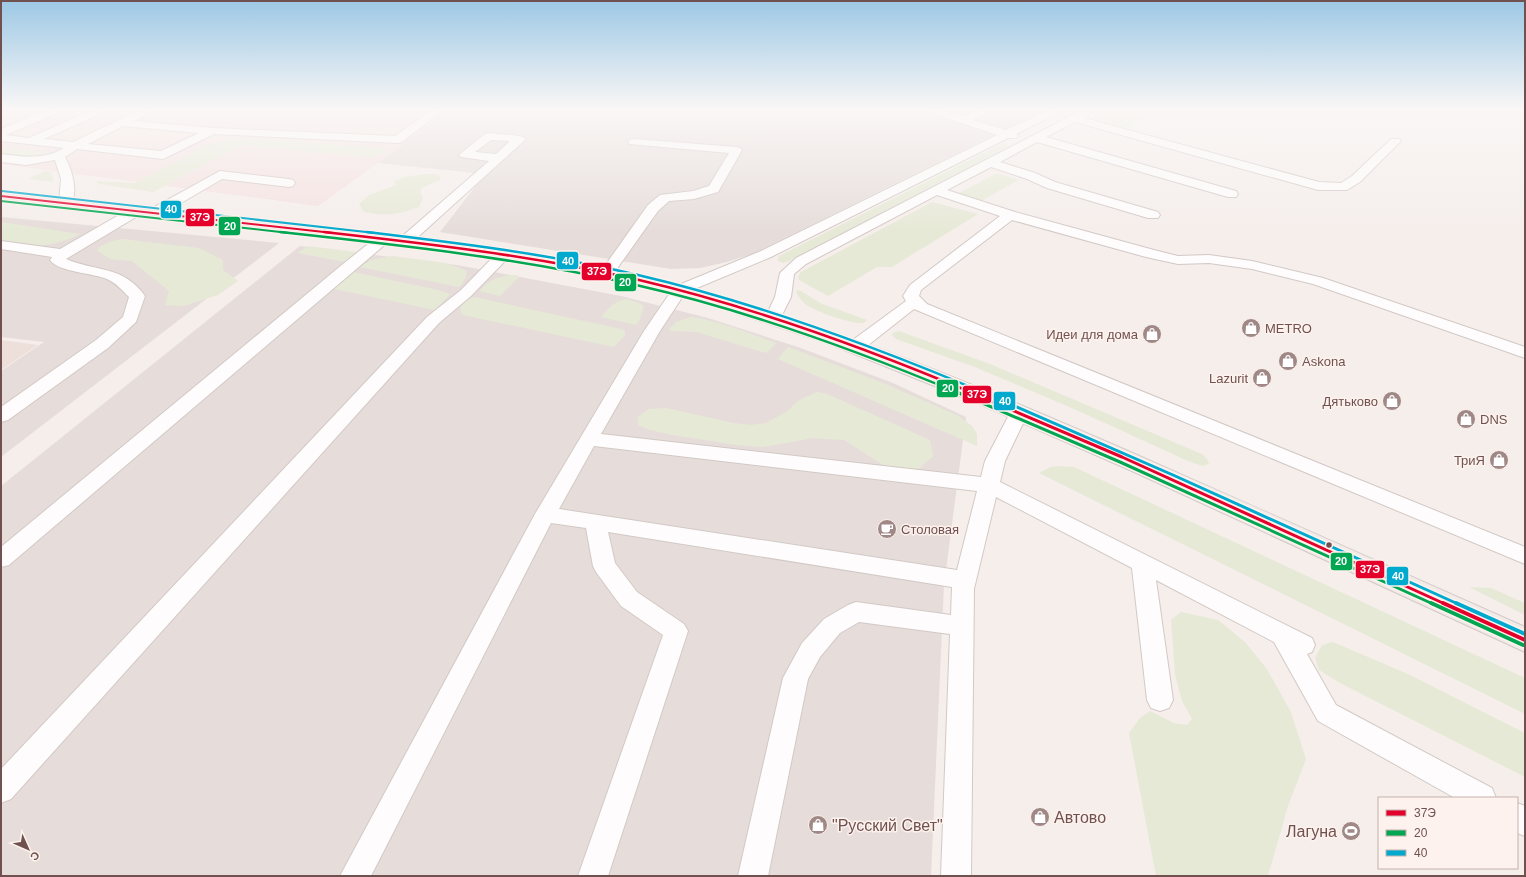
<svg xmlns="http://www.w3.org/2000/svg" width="1526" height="877" viewBox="0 0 1526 877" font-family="Arial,sans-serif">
	<rect width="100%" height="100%" fill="#f5eeeb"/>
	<polygon fill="#eddfd9" points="1,340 38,345 1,370"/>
	<polygon fill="#f4e2e0" points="1,109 449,109 378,163 318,206 1,164"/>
	<g fill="#e6ddda">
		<polygon points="449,109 1045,109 755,253 727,262 700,268 671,269 440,232 485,174 378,163"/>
		<polygon points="1,217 279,243 1,457 1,371 44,342 1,337"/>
		<polygon points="300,246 457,265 621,296 708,318 798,347 893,383 966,417 944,585 931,876 1,876 1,486"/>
	</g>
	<g fill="#e7e9d7">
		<polygon points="1108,109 1158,109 1125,129 1090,119"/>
		<polygon points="235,138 246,138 388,148 374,158 242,145 153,192 99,184 94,181 136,183 207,145"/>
		<polygon points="1004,143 1009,146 789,261 783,263 777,260 779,256"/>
		<polygon points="1,148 44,152 45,154 44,155 31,159 1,155"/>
		<polygon points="45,171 52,172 53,182 28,179"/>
		<polygon points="997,173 1019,180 981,201 959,193"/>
		<path d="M425,174H435L440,176V180L422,188L420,192L423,198L419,207C395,215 389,216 364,212L359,204L369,195L396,185L394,181L405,177Z"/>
		<polygon points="932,202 978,214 892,267 877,267 828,296 799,280 798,277 801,272"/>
		<path d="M1,222L80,234C56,247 27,247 1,246Z"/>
		<path d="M122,239L199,248L223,260V270L238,281L218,295L183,306L165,305L169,291L132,261L110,259L97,250C104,242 113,241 122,239Z"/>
		<polygon points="308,246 356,252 353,257 345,262 298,253"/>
		<path d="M393,256L446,263L467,271C466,278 464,282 459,287L360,267L371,260Z"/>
		<polygon points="353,272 438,290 450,294 435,310 330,288 347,274"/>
		<path d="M511,275H518V278L500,296L480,291C487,280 499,277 511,275Z"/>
		<path d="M796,290L801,291L820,303L867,320L864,323C851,324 816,312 805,304C802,301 799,297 797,294Z"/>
		<path d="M474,297L621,329L625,331V335L614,347L463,315L460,310C462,302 467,300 474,297Z"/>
		<path d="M626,299L639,303L644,306L640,319L636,325L601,317C608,308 615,301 626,299Z"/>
		<path d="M691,317C720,321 748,333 776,343L766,353L697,332L670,331V328L676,322Z"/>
		<polygon points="899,331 990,364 1202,454 1207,459 1209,464 1202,466 1188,461 1074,409 977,368 896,339 892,335 893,333"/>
		<polygon points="788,347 883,383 957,415 972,426 977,434 977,446 778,359"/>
		<polygon points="817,392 827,394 930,440 933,456 914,473 896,473 844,440 813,438 763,447 737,445 673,435 650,430 638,425 638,417 649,409 666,408 733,423 751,425 766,423 786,412 798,401"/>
		<polygon points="1060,466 1074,467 1525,678 1525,714 1039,473 1050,467"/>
		<polygon points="1469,587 1491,588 1525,603 1525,615"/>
		<polygon points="1181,612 1218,620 1245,642 1267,669 1291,712 1306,759 1288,806 1268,876 1156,876 1129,733 1140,718 1150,711 1174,723 1187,725 1192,719 1182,701 1175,675 1171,620"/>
		<polygon points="1333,642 1410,675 1525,733 1525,777 1338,682 1319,670 1315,658 1322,645"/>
	</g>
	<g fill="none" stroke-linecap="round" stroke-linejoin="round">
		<g stroke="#d2c9c6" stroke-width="2">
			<g id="lane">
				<path d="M50,109H63L62,111L6,135L29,138L95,109H108L107,111L44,139L73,142L142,109H155L154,111L134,121L212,128L395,136L433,109H444L402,142L398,143L214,134L163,159L77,149L65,157C72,170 79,192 70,206H60L59,203L61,179L55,160L26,165L1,162V154C23,157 44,160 64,148L1,141V129ZM123,126L199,133L161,151L88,144Z"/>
				<path d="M925,109H940L963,116L979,109H992L991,111L973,120L1006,130L1050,109H1063L1062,111L1016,134L1018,136L1016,138H1008L771,257L685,293L660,331L601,434L981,477L985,461L1010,413L1013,409L1019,407L1025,409L1028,413L1005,461L1000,482L1312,638L1315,645L1312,652L1307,654L1336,705L1492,788L1496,798H1455L1318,721L1274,642L1156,580L1173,700L1169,708L1160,711L1151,708L1147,700L1132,568L996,497L974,589L971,876H941L950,634L859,622L840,633L820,657L808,679L768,876H738L783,678L802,643L824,619L848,605L856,602L951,615L952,587L608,532L615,563L637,592L684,624L688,631L608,876H578L663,635L621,606L596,572L593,566L586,528L551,523L371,876H340L535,514L644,331L674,287L761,251L997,135L926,111ZM594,446L977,491L957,570L559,509Z"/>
				<polygon points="1084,109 1097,109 1084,118 1319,182 1341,183 1352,176 1391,139 1399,139 1401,141 1360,182 1347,190 1318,190 1075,122 1046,137 1236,191 1238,194 1236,197 1228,197 1037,142 1000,162 1035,173 1055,182 1158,212 1160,215 1158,218 1148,218 1047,188 1027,179 991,167 947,190 1015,212 1154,250 1178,256 1209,255 1252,261 1323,278 1525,347 1525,358 1313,284 1252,269 1209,263 1178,264 1146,257 1012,220 921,290 919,296 927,304 1525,547 1525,564 914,309 862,350 856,351 850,350 848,346 850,342 906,301 903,296 910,285 1000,216 937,195 806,264 794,274 791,297 779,321 773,323 767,321 765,318 775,297 780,273 796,258"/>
				<path d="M489,133L520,136L526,139L409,245L404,246L399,245L397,242L399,239L489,161L461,157L459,155L485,134ZM491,140L510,141L496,154L475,152Z"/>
				<polygon points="634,139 736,147 740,148 742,150 718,192 694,199 669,201 658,211 611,277 606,278 601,277 599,274 648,205 660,195 693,191 709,186 729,153 630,144 628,142 630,140"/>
				<polygon points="220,171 289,179 293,180 295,183 293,186 289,187 222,179 159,216 149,216 147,213 149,210"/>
				<path d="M136,207L141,208L143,211L141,214L66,259C96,272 123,265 145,296L136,322L108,348L8,420L1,422V407L96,340L123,317L129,297C122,290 116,283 107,279C93,273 58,272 50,260L52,257L1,249V241L60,249L131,208Z"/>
				<polygon points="383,235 388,236 390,239 388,242 9,565 1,567 1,547 343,264 378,236"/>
				<polygon points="503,251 508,252 510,255 508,258 471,296 439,323 11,799 1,803 1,769 427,317 461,290 498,252"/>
				<polygon points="1517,803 1525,806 1525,836 1517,833"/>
			</g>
		</g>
		<g stroke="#d3c9c7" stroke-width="2">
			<path id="primary" d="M1,192C118,204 235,217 352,230C464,243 576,258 685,286C837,327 984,388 1128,451C1261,509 1393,568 1525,627V652L1132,471L977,403L827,343L724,309L672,294L603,278L491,258L330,237L1,200Z"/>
		</g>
		<use href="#lane" fill="#fefcfc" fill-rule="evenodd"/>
		<use href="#primary" fill="#f1eae6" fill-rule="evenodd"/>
		<g stroke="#fdf2ed" stroke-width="4">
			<polyline id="bus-1-far3" points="1,196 333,233"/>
		</g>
		<g stroke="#fdf2ed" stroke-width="5">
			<path id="bus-1-far2" d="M324,232C430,244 535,256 639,280C754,307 866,348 975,394"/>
		</g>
		<g stroke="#fdf2ed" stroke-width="6">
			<polyline id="bus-1-far1" points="972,393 1122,457 1445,604"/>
		</g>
		<g stroke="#fdf2ed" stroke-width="7">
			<polyline id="bus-1" points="1443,603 1525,640"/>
		</g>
		<g stroke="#fdf2ed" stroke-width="4">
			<polyline id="bus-2-far3" points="1,201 289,233"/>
		</g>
		<g stroke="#fdf2ed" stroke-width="5">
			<path id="bus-2-far2" d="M280,232C399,245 519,258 636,285C747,310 856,350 961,394"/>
		</g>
		<g stroke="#fdf2ed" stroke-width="6">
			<polyline id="bus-2-far1" points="959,393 1120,462 1433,604"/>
		</g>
		<g stroke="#fdf2ed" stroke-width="7">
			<polyline id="bus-2" points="1431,603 1523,645"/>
		</g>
		<g stroke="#fdf2ed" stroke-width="4">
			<polyline id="bus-3-far3" points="2,191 375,233"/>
		</g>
		<g stroke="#fdf2ed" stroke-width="5">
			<path id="bus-3-far2" d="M367,232C458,243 549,254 638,275C758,303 874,346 987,394"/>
		</g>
		<g stroke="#fdf2ed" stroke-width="6">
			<polyline id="bus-3-far1" points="985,393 1173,475 1458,604"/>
		</g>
		<g stroke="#fdf2ed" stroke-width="7">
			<polyline id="bus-3" points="1456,603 1525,634"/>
		</g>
		<use href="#bus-1-far3" stroke="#e4002b" stroke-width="2"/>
		<use href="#bus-1-far2" stroke="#e4002b" stroke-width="2.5"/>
		<use href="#bus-1-far1" stroke="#e4002b" stroke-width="3"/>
		<use href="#bus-1" stroke="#e4002b" stroke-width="4"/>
		<use href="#bus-2-far3" stroke="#00a651" stroke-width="2"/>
		<use href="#bus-2-far2" stroke="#00a651" stroke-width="2.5"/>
		<use href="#bus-2-far1" stroke="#00a651" stroke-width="3"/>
		<use href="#bus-2" stroke="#00a651" stroke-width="4"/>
		<use href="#bus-3-far3" stroke="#00a9ce" stroke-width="2"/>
		<use href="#bus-3-far2" stroke="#00a9ce" stroke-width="2.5"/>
		<use href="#bus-3-far1" stroke="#00a9ce" stroke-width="3"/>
		<use href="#bus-3" stroke="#00a9ce" stroke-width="4"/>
	</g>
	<linearGradient id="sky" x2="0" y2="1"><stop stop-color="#9dc8e5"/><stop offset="0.47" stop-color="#faf7f6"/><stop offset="1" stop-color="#faf7f6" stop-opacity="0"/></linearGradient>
	<rect width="1526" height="232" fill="url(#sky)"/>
	<defs>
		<g id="shop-disc" transform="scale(1)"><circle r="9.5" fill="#9f8886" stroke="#fdf2ed"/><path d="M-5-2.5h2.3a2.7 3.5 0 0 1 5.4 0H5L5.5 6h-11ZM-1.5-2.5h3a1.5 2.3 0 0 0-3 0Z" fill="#fff"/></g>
		<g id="cafe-disc" transform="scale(1)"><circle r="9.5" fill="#9f8886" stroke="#fdf2ed"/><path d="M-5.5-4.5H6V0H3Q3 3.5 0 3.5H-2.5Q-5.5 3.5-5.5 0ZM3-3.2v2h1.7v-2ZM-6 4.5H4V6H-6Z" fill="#fff"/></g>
		<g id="stadium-disc" transform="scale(1)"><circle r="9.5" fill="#9f8886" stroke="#fdf2ed"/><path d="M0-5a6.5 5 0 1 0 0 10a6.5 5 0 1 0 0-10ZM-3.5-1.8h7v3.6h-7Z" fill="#fff"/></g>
	</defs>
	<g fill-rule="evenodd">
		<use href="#shop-disc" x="1251" y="328"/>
		<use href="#shop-disc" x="1152" y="334"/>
		<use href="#shop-disc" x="1288" y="361"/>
		<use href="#shop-disc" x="1262" y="378"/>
		<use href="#shop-disc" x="1392" y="401"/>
		<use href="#shop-disc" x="1466" y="419"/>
		<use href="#shop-disc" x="1499" y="460"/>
		<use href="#cafe-disc" x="887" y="529"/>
		<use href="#shop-disc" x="1040" y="817"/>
		<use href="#shop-disc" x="818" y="825"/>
		<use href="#stadium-disc" x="1351" y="831"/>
	</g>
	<circle fill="#70514f" stroke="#fdf2ed" stroke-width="1.5" cx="1329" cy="545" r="3.5"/>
	<g text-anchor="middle" stroke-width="3" stroke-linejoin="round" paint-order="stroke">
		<g font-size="13" fill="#70514f" stroke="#fdf2ed" text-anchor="start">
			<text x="1265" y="333">METRO</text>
			<text x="1138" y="339" text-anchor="end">Идеи для дома</text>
			<text x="1302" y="366">Askona</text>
			<text x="1248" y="383" text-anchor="end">Lazurit</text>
			<text x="1378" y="406" text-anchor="end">Дятьково</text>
			<text x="1480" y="424">DNS</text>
			<text x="1485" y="465" text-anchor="end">ТриЯ</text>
			<text x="901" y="534">Столовая</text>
		</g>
		<g font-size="16" fill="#70514f" stroke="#fdf2ed" text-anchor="start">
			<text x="1054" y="823">Автово</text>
			<text x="832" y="831">"Русский Свет"</text>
			<text x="1337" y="837" text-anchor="end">Лагуна</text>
		</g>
	</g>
	<g stroke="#fdf2ed" stroke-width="1.5">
		<rect x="160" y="200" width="22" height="19" rx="4" fill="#00a9ce"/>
		<rect x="185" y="208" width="30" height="19" rx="4" fill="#e4002b"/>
		<rect x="218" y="216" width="23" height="20" rx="4" fill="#00a651"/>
		<rect x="556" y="251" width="23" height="19" rx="4" fill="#00a9ce"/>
		<rect x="581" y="262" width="31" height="19" rx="4" fill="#e4002b"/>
		<rect x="614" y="273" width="23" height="19" rx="4" fill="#00a651"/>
		<rect x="936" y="379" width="23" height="19" rx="4" fill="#00a651"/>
		<rect x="962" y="385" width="30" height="19" rx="4" fill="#e4002b"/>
		<rect x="993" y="391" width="23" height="20" rx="4" fill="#00a9ce"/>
		<rect x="1330" y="552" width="23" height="19" rx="4" fill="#00a651"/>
		<rect x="1355" y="560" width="30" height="19" rx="4" fill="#e4002b"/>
		<rect x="1386" y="566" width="23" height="20" rx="4" fill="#00a9ce"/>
	</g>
	<g font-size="11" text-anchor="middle" font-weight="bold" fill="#fff">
		<text x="171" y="213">40</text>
		<text x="200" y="221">37Э</text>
		<text x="230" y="230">20</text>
		<text x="568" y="265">40</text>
		<text x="597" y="275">37Э</text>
		<text x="625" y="286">20</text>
		<text x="948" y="392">20</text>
		<text x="977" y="398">37Э</text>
		<text x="1005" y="405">40</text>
		<text x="1341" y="565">20</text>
		<text x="1370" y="573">37Э</text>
		<text x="1398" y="580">40</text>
	</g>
	<rect width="1526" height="877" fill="none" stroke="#70514f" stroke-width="4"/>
	<rect x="1378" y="797" width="140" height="72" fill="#fdf2ed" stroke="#c5b2ae"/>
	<rect x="1386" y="810" width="20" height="6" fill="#e4002b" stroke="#c5b2ae"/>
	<text x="1414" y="817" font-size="12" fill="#70514f">37Э</text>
	<rect x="1386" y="830" width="20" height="6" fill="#00a651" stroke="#c5b2ae"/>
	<text x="1414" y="837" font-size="12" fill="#70514f">20</text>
	<rect x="1386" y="850" width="20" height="6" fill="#00a9ce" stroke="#c5b2ae"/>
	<text x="1414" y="857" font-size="12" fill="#70514f">40</text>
	<g transform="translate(28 849) rotate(135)" stroke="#fdf2ed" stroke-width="3" paint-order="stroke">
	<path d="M0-3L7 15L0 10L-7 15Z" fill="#70514f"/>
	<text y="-6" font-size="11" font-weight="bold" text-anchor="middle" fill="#70514f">С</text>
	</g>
</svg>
